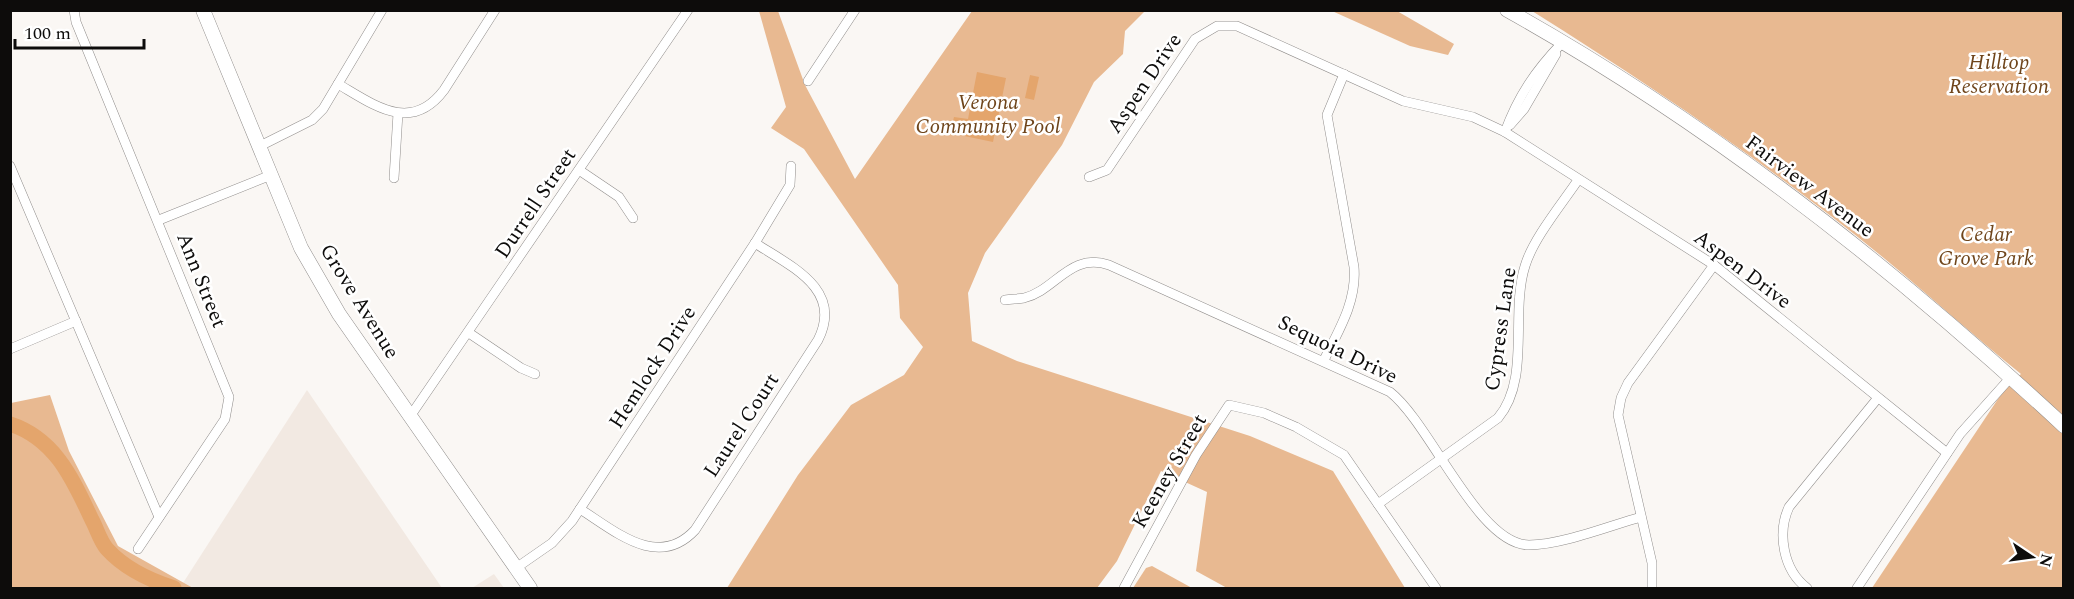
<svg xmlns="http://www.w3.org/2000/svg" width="2074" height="599" viewBox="0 0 2074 599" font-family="Spectral,serif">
	<rect width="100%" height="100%" fill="#faf7f4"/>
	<g fill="#f2e9e2">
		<polygon points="307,390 442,588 190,588 183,583"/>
		<polygon points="494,574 504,588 472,588"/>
	</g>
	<g fill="#e8b991">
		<polygon points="759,11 778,11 805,85 855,179 972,11 1145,11 1125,31 1123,54 1094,82 1062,145 985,253 968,293 972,341 1017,361 1250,436 1333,471 1405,588 1227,588 1196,571 1207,492 1161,471 1117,561 1097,588 727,588 798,475 851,405 904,375 923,347 900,318 898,285 804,149 771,128 786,107"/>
		<polygon points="1332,11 1397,11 1454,44 1448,55 1410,46"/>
		<path d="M1532,11H2063V588H1872L2006,387L2021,374C1975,337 1931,297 1885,259C1774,168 1653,87 1532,11Z"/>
		<polygon points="50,395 69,451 118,546 193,588 11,588 11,403"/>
		<polygon points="1152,566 1192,588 1133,588 1146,568"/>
	</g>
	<g fill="#e4a56c">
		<polygon points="977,72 1006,78 993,142 950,133 954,117 968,119"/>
		<polygon points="1030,75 1039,77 1034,100 1025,98"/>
	</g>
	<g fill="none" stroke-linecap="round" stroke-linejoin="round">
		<path stroke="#e4a56c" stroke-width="15" d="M10,424C56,439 73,480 92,520C97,529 100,541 107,549C125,569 149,580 174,588"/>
		<g stroke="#908d8b" stroke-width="10">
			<g id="street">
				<polyline points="74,10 76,22 229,397 225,419 138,549"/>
				<polyline points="808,81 855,10"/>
				<path d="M338,84C374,105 411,134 444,90L495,10"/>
				<polyline points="1510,125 1524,109 1556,54"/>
				<path d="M1505,132C1518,96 1536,70 1562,43"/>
				<polyline points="260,146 312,120 323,109 382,10"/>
				<polyline points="10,166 159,517"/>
				<polyline points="579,170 619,197 633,218"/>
				<polyline points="1089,177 1107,170 1195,39 1217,26 1237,26 1403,101 1473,117 1505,132 1714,265 1947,453"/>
				<polyline points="394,178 398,113"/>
				<polyline points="159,220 271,175"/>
				<path d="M1005,300C1011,299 1018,299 1024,298C1056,290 1070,252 1109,265L1390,392C1431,424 1478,545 1529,545C1561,545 1609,526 1641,517"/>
				<polyline points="469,333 521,368 535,374"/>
				<polyline points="10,349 76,321"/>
				<path d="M1324,360C1339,330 1357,301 1354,267L1327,115L1344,74"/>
				<polyline points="411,415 688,10"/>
				<path d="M1378,504L1498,418C1531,379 1510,313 1525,266C1533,239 1561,205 1578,180"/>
				<path d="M580,509C615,531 658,570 695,530L818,340C844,289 790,266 755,243"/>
				<polyline points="516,568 552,543 572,521 755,243 790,185 791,166"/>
				<polyline points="1124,588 1196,455 1229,405 1264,413 1296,427 1344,455 1436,588"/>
				<polyline points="1652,588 1652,563 1618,415 1621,398 1628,383 1714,265"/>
				<path d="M1807,588C1783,570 1777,533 1789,507L1877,399"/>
				<polyline points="1857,588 1960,434 2011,377"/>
			</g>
		</g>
		<g stroke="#908d8b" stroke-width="15">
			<g id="secondary">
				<polyline points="203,10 301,248 339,314 530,588"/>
				<path d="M1507,10C1710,123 1894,268 2064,426"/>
			</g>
		</g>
		<use href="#street" stroke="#fff" stroke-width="9"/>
		<use href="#secondary" stroke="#fff" stroke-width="14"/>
	</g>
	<g text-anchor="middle" stroke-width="5" stroke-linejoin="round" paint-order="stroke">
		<g font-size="21" font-style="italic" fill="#6f451b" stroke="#fff">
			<text x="1999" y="69">Hilltop<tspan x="1999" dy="24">Reservation</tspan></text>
			<text x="988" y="109">Verona<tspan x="988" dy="24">Community Pool</tspan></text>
			<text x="1986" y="241">Cedar<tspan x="1986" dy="24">Grove Park</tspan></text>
		</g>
		<g font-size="21" fill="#0d0c0b" stroke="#fff">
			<text transform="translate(1144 83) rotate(-56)" y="7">Aspen Drive</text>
			<text transform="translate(1810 186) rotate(37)" y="7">Fairview Avenue</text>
			<text transform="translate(535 203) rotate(-56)" y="7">Durrell Street</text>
			<text transform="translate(1743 269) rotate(37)" y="7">Aspen Drive</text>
			<text transform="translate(202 280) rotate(68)" y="7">Ann Street</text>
			<text transform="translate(360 301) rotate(58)" y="7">Grove Avenue</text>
			<text transform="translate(1500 329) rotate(-82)" y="7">Cypress Lane</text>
			<text transform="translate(1338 349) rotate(26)" y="7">Sequoia Drive</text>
			<text transform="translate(652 367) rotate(-57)" y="7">Hemlock Drive</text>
			<text transform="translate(741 425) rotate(-57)" y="7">Laurel Court</text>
			<text transform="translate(1169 471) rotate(-60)" y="7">Keeney Street</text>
		</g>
	</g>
	<rect width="2074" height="599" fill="none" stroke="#0d0c0b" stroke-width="24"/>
	<g transform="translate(2032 557) rotate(103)" stroke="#ffffff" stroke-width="4.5" paint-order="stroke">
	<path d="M0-4.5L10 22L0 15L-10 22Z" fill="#0d0c0b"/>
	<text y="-9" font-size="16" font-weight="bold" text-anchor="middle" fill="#0d0c0b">N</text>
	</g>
	<path d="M15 39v9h129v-9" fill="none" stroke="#0d0c0b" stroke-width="3"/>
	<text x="24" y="39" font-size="18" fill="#0d0c0b" stroke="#ffffff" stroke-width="4.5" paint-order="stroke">100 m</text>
</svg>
